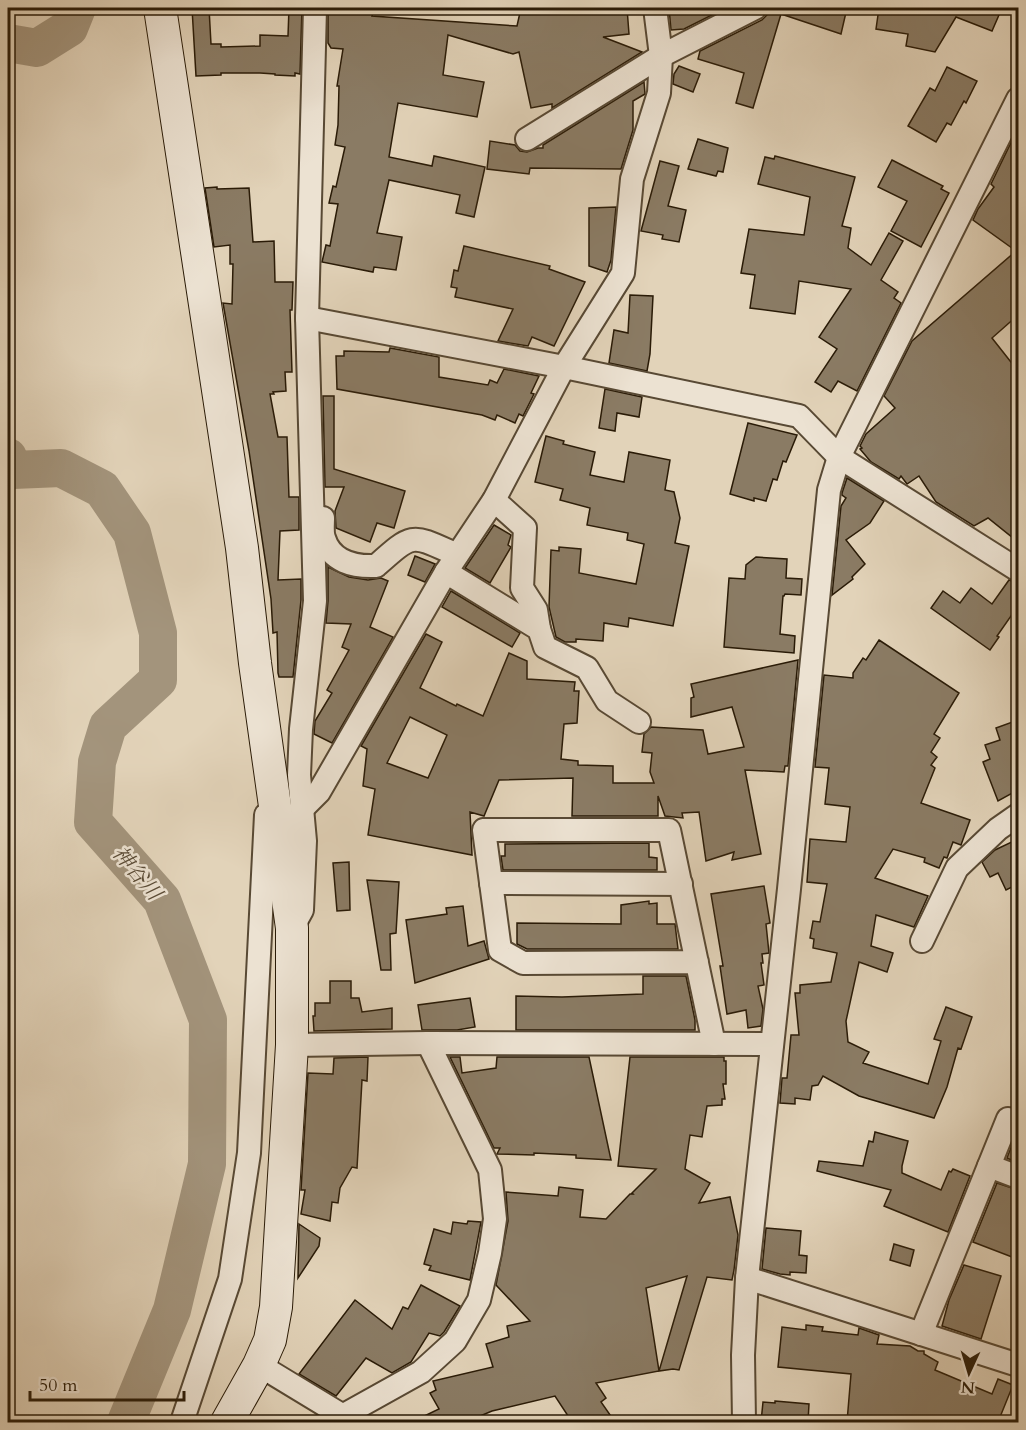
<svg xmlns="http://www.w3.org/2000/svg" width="1026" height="1430" viewBox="0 0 1026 1430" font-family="Cardo,'Noto Serif JP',serif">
	<rect width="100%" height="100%" fill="#e2d3b9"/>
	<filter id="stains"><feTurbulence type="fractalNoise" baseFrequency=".00333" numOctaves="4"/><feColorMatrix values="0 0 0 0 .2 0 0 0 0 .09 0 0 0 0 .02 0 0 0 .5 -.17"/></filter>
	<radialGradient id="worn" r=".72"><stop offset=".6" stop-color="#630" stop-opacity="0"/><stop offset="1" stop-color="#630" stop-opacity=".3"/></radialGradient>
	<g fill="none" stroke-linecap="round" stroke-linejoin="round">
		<g stroke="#a3947c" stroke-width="38">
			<polyline points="8,43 37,48 69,28 77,8"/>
			<polyline points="8,457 13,470 61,468 102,489 132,533 158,633 158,680 108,726 97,762 93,822 162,900 208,1020 207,1164 172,1310 126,1422"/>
		</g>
	</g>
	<g fill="#8a7b64" stroke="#2a1b07" stroke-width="1.5" fill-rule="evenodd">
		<polygon points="192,8 209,8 211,44 221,44 221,47 260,46 260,35 288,36 289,8 302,8 300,74 295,73 295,76 275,75 275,74 260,73 221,73 221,75 196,76"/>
		<polygon points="328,8 344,8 344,10 373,13 372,16 517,26 521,8 627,8 629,34 603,37 642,52 552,108 552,104 531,108 519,52 513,54 448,35 443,75 484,82 477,117 398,103 389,157 432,166 434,156 485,167 474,217 456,213 460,195 389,180 377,233 402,237 396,270 374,267 373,272 322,262 326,245 330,246 338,204 329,203 333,186 336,187 345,147 335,145 338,125 339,86 337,86 343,49 331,48 328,43"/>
		<polygon points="669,8 726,8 684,29 671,30"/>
		<polygon points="768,8 847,8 841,34 781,14 753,108 736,103 744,73 698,59 700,51 762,20 767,15"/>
		<polygon points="879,8 1002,8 992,31 956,17 935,52 906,46 908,34 876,29"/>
		<polygon points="679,66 700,74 693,92 673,84 674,74"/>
		<polygon points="947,67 977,81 966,103 964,101 951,125 947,123 936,142 908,126 930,88 935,91"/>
		<polygon points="644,82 645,94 633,101 633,130 621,169 530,168 529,174 487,169 490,141 515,145 520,151 527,152 538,148 543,148 543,145"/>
		<polygon points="1018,128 1018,315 992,338 1018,371 1018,542 988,518 974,526 936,502 919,476 907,484 901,476 899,479 871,462 860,449 862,448 860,446 866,434 895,408 884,396 912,341 1016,251 973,220 978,209 994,187 991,184"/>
		<polygon points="698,139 728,148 723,172 718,171 716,176 688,169"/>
		<polygon points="775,156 855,177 842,226 851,228 848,248 871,265 889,233 903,241 881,280 898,292 894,298 901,303 857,391 838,381 831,392 815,382 837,349 819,337 851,289 799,281 795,314 750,308 755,275 741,273 749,229 804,235 810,197 758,184 765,157 774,159"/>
		<polygon points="892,160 943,186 941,189 949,193 921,247 891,231 907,201 878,187"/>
		<polygon points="660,161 679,166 668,206 686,210 679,242 662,239 663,235 641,231"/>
		<polygon points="217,187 217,189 249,188 253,242 274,241 275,282 293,282 292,310 290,310 292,372 285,372 286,391 273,392 274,394 270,394 278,437 287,437 289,497 299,497 299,530 280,531 278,580 301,579 301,600 293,677 279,677 278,673 277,632 273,633 271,599 249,451 223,303 232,304 233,264 230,264 230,245 214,247 205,188"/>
		<polygon points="616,207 611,260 607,272 589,266 589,208"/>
		<polygon points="464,246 550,266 549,269 585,282 554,346 532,337 528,346 498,341 513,309 455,297 457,288 451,287 454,270 458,271"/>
		<polygon points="630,295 653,296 650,354 647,371 609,363 614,330 628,333"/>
		<polygon points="390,348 439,357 439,377 488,385 490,380 497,383 504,369 539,376 531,393 534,394 523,416 519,414 515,423 497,415 495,420 482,415 337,389 336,356 344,356 344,351 389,352"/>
		<polygon points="605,389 642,397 639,417 617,413 615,431 599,428"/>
		<polygon points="323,396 334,396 334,469 405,491 394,528 377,523 370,542 336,528 335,511 344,487 325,487"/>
		<polygon points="748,423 797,435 786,462 783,461 777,480 773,479 766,501 754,498 754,501 730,494"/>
		<polygon points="546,436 564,441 563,444 595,452 590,475 624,482 629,452 670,460 665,490 674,492 680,518 675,543 689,546 673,626 629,618 628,627 604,623 603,641 576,639 576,642 565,642 556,637 549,607 551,550 559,551 559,547 581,549 579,573 636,584 644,544 627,540 628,533 587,525 590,508 560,500 563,489 535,482"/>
		<polygon points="847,478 884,501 870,523 846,540 865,564 852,577 853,579 832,595 841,506 846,498 842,495 842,493"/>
		<polygon points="494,525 511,535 508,545 511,547 490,583 465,568"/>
		<polygon points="415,556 435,564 425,582 408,575"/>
		<polygon points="756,557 787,559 786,578 802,579 801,595 785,594 784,596 783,596 780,634 795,636 794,653 724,647 729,578 745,579 746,565"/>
		<polygon points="328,567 349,577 368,580 381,578 388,581 370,627 393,637 332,743 314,734 315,721 332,693 327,690 349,650 342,647 351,624 326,623 328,601"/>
		<polygon points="1009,580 1018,583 1018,606 997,636 999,637 990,650 931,608 943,591 960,603 971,588 992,604"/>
		<polygon points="451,591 520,633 512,647 442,607"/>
		<path d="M426,634L442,642L420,688L456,706L457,704L483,716L509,653L527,661V679L575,682L574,691H579L577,723L564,724L561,759L578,761V765L613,766V783H654L650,772L652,753L642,752L644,734L651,727L703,730L708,754L744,747L732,707L691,717V698L694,697L691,684L798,660L788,766H785L784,772L745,770L761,854L732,860L734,852L706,861L699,812L682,813L683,818L665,816L658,796V816H572L573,778L499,780L484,816L470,812L472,855L368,835L375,789L363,786L367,749L361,746ZM410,717L447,735L428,778L387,763Z"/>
		<polygon points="879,640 959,693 934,734 940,738 931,752 937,757 931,765 935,768 921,803 970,820 961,845 953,842 947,858 944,857 939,868 924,862 925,858 893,849 875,878 928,896 914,927 876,915 871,946 893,953 887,972 859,962 846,1021 848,1042 869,1052 863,1063 928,1084 941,1041 934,1039 946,1007 972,1017 961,1049 958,1048 947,1087 934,1118 859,1096 823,1076 818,1085 812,1086 810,1100 795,1098 795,1104 780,1103 782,1078 787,1078 791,1035 799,1035 795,993 800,993 800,985 831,982 837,953 813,948 814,939 810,938 813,921 820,922 827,884 807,882 810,839 846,842 850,807 825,804 829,768 815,767 824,675 853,678 853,673 863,658 866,660"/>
		<polygon points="1018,720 1018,790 998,801 983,762 990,759 985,745 1000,740 996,728"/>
		<polygon points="1018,839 1018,884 1006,890 998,873 990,877 982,862 995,850"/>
		<polygon points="649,843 649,857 657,858 657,870 503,870 501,856 505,856 505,844"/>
		<polygon points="349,862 350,910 337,911 333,863"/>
		<polygon points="367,880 399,882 396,933 390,934 391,970 381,970"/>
		<polygon points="764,886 770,923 766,924 769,953 762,954 763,963 761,963 764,985 758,986 763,1009 761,1026 748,1028 746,1010 727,1014 720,966 723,966 711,894"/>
		<polygon points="649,901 649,904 657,903 657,924 675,924 678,949 527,949 517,944 517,923 621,924 621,905"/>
		<polygon points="463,906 468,946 484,941 489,959 415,983 406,920 447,914 446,908"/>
		<polygon points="643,976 686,976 695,1020 695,1030 516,1030 516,996 562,997 643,994"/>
		<polygon points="330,981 351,981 351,998 359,998 362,1012 392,1008 392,1029 314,1031 313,1016 315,1016 315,1003 330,1003"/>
		<polygon points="470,998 475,1027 457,1030 422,1030 418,1005"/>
		<polygon points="368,1057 367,1081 362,1080 357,1168 352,1167 340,1188 338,1203 332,1202 330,1221 301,1214 305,1190 301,1190 308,1073 333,1074 334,1058"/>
		<polygon points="450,1057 460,1057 462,1073 496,1068 497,1057 589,1057 611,1160 576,1158 576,1155 534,1153 534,1155 497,1154 500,1148 494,1148"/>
		<polygon points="630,1057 724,1057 724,1061 726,1061 726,1084 723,1084 725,1099 722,1099 722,1105 707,1106 702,1137 690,1135 685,1169 710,1183 699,1203 730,1197 738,1235 734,1270 732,1280 707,1277 679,1370 673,1369 659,1371 687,1276 646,1288 659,1371 596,1383 606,1398 601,1402 615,1422 572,1422 555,1396 492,1411 466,1422 412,1422 439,1409 430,1393 436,1390 433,1381 493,1367 486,1344 509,1337 507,1326 530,1321 496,1285 508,1221 506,1192 558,1196 559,1187 583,1190 580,1217 606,1219 630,1194 633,1194 632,1193 656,1169 618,1166"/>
		<polygon points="1018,1129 1018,1163 1007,1158"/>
		<polygon points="875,1132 908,1141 902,1166 902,1173 941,1190 949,1171 951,1172 953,1169 970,1176 948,1232 884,1206 891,1190 817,1171 819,1161 863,1166 869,1141 873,1142"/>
		<polygon points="997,1183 1018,1190 1018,1238 1012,1257 973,1242"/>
		<polygon points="468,1221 481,1222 470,1280 429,1270 431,1266 424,1264 434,1229 451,1234 453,1222 467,1224"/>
		<polygon points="299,1224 320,1238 319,1246 298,1278"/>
		<polygon points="766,1228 801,1231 799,1255 807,1256 806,1273 790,1272 790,1275 780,1274 762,1269"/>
		<polygon points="894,1244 914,1250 910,1266 890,1260"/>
		<polygon points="964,1265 1001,1276 981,1339 942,1326 949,1300"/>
		<polygon points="421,1285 460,1306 444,1332 440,1336 429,1333 411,1362 392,1373 366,1358 336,1396 299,1374 355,1300 392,1329 403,1307 408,1309"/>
		<polygon points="806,1325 823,1327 822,1331 858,1335 859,1328 879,1335 877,1344 910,1346 918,1351 924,1351 924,1354 938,1362 935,1370 992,1394 998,1379 1013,1385 998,1422 847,1422 851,1374 778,1367 782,1327 806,1330"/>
		<polygon points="775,1401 809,1404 808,1422 761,1422 763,1402 775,1403"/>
	</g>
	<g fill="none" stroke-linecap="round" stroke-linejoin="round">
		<g stroke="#584934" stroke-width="26">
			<g id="street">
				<polyline points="527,139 661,56 755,8"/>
				<polyline points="307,318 564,367 799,416 839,457 1018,570"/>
				<polyline points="494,500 525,528 522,588 536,610 539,629"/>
				<path d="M323,518C323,524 322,533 324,538C331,562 354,567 376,566C414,532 411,534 457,555"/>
				<polyline points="446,572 539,629 545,647 587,668 607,701 639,722"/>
				<polyline points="302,809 319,792 446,572 494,500 564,367 623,273 632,179 659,93 661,56 655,8"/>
				<polyline points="491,883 681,884"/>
				<polyline points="296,921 302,910 305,841 299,775 301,729 315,601 307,318 315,8"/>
				<polyline points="922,941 957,868 998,829 1018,815"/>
				<polyline points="697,962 523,963 500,950 484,830 669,830 714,1044"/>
				<polyline points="292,1045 428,1043 772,1044"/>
				<polyline points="989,1166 1018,1177"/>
				<polyline points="747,1278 1018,1365"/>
				<polyline points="921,1334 1008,1119"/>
				<polyline points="259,1365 353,1422"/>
				<polyline points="342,1416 421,1372 455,1341 479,1300 490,1253 495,1219 490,1170 428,1043"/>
				<polyline points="182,1422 230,1279 249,1153 266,815"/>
				<polyline points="744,1422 743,1355 747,1278 789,889 829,490 839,457 1018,99"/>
			</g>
		</g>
		<g stroke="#2a1b07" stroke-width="34">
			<polyline id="secondary" points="160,8 242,548 255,663 292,928 292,1045 276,1307 270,1340 259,1365 227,1422"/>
		</g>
		<use href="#street" stroke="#ece2d2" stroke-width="22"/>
		<use href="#secondary" stroke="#ece2d2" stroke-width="32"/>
	</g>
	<g text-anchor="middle" stroke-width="5" stroke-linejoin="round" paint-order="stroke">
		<g font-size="21" font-style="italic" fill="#5a4b36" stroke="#ece2d2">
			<text transform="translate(137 873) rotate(50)" y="7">神谷川</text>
		</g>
	</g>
	<rect width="1026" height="1430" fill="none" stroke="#e2d3b9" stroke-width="30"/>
	<rect x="9" y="9" width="1008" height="1412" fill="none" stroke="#2a1b07" stroke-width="3"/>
	<rect x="15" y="15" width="996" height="1400" fill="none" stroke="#2a1b07" stroke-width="1.5"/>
	<g transform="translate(969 1373) rotate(184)" stroke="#ece2d2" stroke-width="4.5" paint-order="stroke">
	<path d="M0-4.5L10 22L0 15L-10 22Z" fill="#2a1b07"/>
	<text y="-9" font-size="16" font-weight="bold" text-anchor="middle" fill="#2a1b07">N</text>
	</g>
	<path d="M30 1391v9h154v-9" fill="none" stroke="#2a1b07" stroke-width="3"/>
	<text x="39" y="1391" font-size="18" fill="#2a1b07" stroke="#ece2d2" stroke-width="4.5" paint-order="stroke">50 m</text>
	<rect width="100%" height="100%" filter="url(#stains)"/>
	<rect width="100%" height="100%" fill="url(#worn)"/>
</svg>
